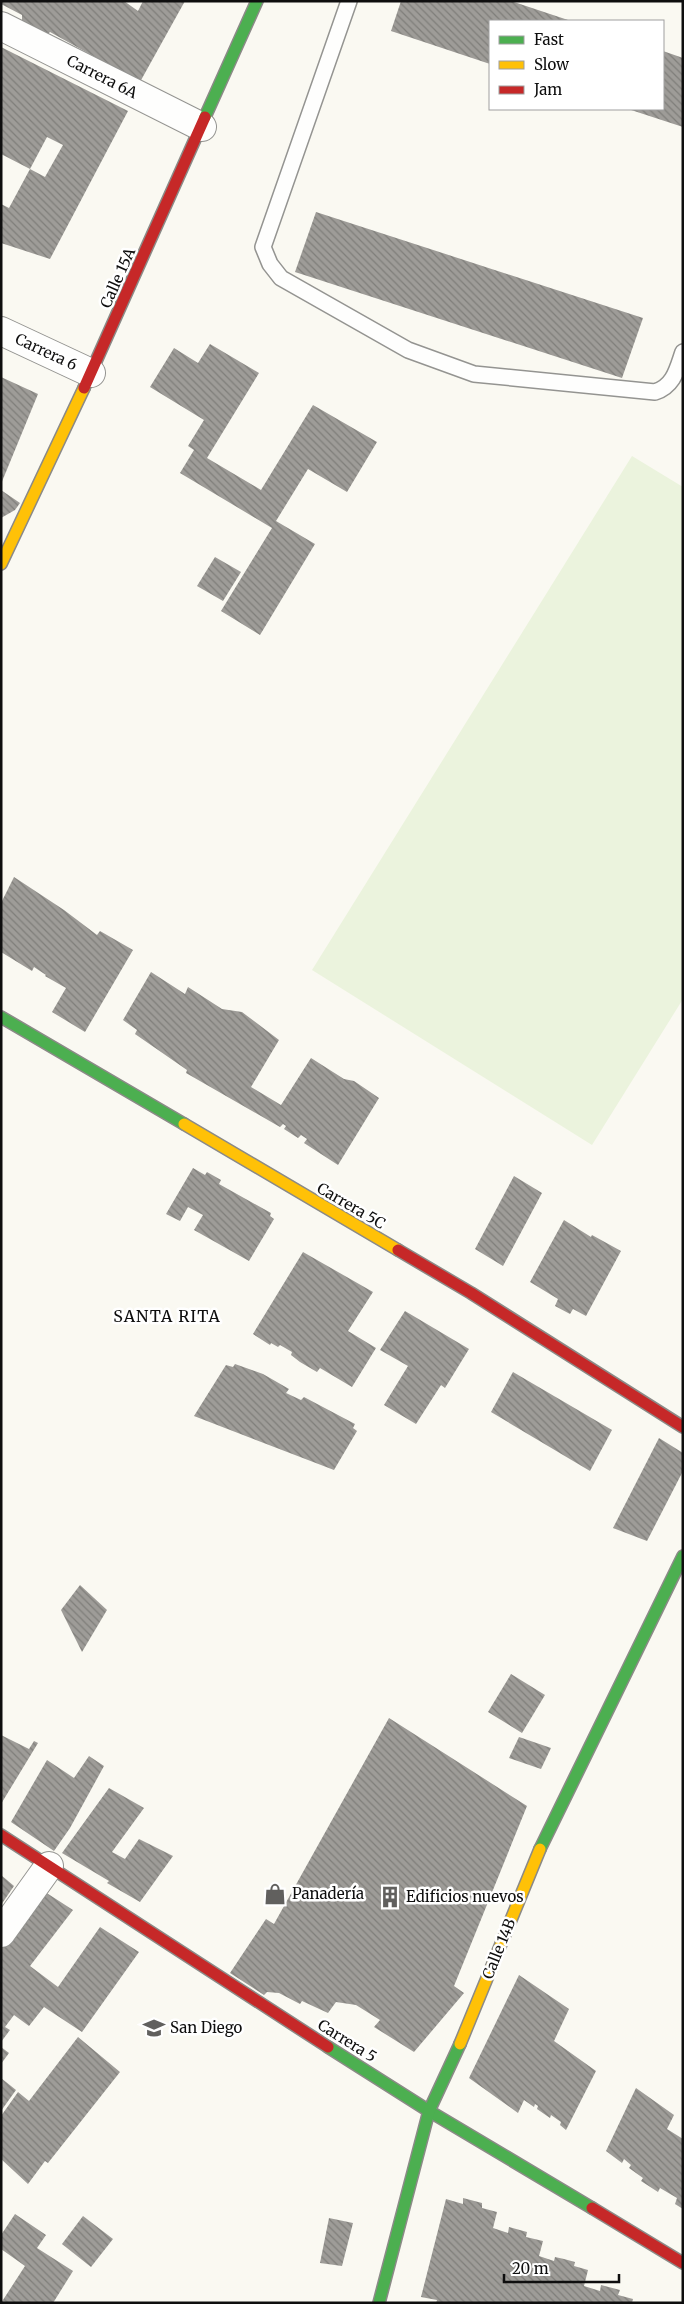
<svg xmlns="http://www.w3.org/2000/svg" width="684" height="2304" viewBox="0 0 684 2304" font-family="Merriweather,serif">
	<defs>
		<pattern id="building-back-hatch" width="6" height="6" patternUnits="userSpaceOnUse" patternTransform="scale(1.25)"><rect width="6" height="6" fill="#9e9c98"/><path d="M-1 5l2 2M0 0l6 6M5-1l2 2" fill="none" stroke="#7f7e7a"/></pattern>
	</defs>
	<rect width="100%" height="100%" fill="#faf9f2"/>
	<polygon fill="#ebf3dd" points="632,456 683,487 683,999 592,1145 312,970"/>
	<g fill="url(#building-back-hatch)">
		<polygon points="1,1 124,1 138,11 143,1 185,1 140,82 50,32 47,35 28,25 22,20 22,15 1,4"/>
		<polygon points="401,1 511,1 571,21 490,21 490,64 391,31"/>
		<polygon points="1,47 128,111 50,259 1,243 1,204 9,208 30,169 45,177 63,145 47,137 30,169 1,154"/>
		<polygon points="663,51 683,58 683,127 628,109 663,109"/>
		<polygon points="316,212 643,318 622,378 295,272"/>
		<polygon points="210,344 259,373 207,458 261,490 313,405 377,442 347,492 308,469 276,521 315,544 260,635 221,611 272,528 180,473 194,450 188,446 204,420 150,387 174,348 198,363"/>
		<polygon points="1,377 38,394 1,484"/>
		<polygon points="1,490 20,503 15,510 1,518"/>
		<polygon points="215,557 241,572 223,601 197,586"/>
		<polygon points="14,877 64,910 97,935 100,931 133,950 85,1032 52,1012 66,988 45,976 46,975 34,967 32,971 1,952 1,903"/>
		<polygon points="151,972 185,994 188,987 222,1009 242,1012 279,1040 251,1087 281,1105 311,1058 344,1079 354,1081 379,1098 338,1165 304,1143 307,1139 301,1135 298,1138 284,1129 286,1126 283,1124 280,1127 186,1073 187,1070 135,1034 137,1030 123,1020"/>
		<polygon points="193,1168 205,1175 207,1172 221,1180 219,1184 271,1213 270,1216 274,1219 249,1261 194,1230 203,1215 188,1207 180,1221 166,1214"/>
		<polygon points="514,1176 542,1193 503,1266 475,1249"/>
		<polygon points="564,1220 591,1237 592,1235 621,1251 586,1316 573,1309 570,1314 555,1306 558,1299 530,1282"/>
		<polygon points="303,1252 373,1292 348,1331 376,1348 352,1387 320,1368 317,1372 300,1362 291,1355 292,1352 280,1345 278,1347 271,1343 270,1345 253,1334"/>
		<polygon points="405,1311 469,1349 445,1388 441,1385 416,1424 384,1405 408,1366 380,1350"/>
		<polygon points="235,1364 263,1374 289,1389 286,1393 301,1400 304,1397 355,1424 353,1428 357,1431 334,1470 194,1416 226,1365 233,1367"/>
		<polygon points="513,1372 612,1430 590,1471 491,1412"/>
		<polygon points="659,1438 683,1453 683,1471 647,1541 613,1528"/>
		<polygon points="80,1585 107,1610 82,1652 61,1610"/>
		<polygon points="511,1674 545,1695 522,1733 488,1712"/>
		<polygon points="389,1718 527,1806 454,1986 464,1993 414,2052 374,2027 380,2020 356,2005 336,2002 328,2013 302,2001 300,2004 279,1993 267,1992 264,1995 230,1973 266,1919 274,1924"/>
		<polygon points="1,1735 29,1749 34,1741 38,1743 1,1804"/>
		<polygon points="519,1737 551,1748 541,1769 509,1758"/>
		<polygon points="89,1756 104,1766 70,1828 54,1851 11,1822 47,1760 74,1778"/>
		<polygon points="109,1788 144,1808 112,1852 125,1859 139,1839 173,1856 140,1902 107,1883 109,1881 62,1853"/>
		<polygon points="1,1875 14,1886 1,1905"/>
		<polygon points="42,1890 73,1910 30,1966 58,1987 100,1927 139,1952 82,2032 44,2007 29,2026 14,2015 5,2027 10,2030 1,2042 1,1948"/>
		<polygon points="519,1975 569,2009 554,2041 596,2071 566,2130 560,2125 561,2122 551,2115 550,2118 537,2109 538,2106 535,2104 534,2107 524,2100 518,2113 469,2078"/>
		<polygon points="78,2037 120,2072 48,2163 45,2161 28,2184 1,2159 1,2116 18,2092 29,2101"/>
		<polygon points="1,2047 9,2053 1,2064"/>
		<polygon points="1,2078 16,2090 1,2111"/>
		<polygon points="636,2088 674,2115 667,2129 683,2139 683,2209 675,2204 677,2198 660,2188 658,2192 641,2181 643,2178 629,2168 631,2165 624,2159 622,2163 606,2151"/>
		<polygon points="463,2198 482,2203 482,2208 497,2212 493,2228 508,2233 509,2227 527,2232 526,2237 543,2241 539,2256 554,2261 555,2257 564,2259 575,2262 574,2266 588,2270 584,2286 600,2291 601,2285 620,2290 618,2295 633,2299 632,2303 436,2303 437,2300 421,2297 446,2199 463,2204"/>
		<polygon points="15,2214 46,2235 37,2248 73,2271 53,2303 1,2303 25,2266 1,2249 1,2235"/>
		<polygon points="83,2216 113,2239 91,2267 62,2244"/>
		<polygon points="329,2218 353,2223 342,2266 320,2263"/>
	</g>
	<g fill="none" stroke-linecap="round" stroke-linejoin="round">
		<g stroke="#949491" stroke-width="18">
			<path id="lane" d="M349,1L263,247L270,264L281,278L408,350L474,374L655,392C674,386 677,369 683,352"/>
		</g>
		<g stroke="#949491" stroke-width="30">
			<g id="street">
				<polyline points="1,26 202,127"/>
				<polyline points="1,331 91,373"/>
				<polyline points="1,1933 49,1866"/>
			</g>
		</g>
		<g stroke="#8b8a87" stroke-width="14">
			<g id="fast">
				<polyline points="205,117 257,1"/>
				<polyline points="1,1017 184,1124"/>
				<polyline points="540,1849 683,1556"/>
				<polyline points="328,2047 429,2111 592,2208"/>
				<polyline points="379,2303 429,2111 460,2044"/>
			</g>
		</g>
		<g stroke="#8b8a87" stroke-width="14">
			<g id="slow">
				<polyline points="1,564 84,388"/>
				<polyline points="184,1124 398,1250"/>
				<polyline points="460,2044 540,1849"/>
			</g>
		</g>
		<g stroke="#8b8a87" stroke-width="14">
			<g id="jam">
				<polyline points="84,388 205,117"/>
				<polyline points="398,1250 471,1293 683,1427"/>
				<polyline points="1,1835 328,2047"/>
				<polyline points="592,2208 683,2263"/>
			</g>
		</g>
		<use href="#lane" stroke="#fefefd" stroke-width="15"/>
		<use href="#street" stroke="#fefefd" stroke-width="28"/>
		<use href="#fast" stroke="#4caf50" stroke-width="11"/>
		<use href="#slow" stroke="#ffc107" stroke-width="11"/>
		<use href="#jam" stroke="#c62828" stroke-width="11"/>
	</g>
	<defs>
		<g id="shop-bare" transform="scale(1.725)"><path d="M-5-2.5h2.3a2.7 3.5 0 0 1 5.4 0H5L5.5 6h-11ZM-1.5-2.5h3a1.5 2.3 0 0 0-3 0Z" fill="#61605e" stroke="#fff" stroke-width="2.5" paint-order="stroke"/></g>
		<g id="building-bare" transform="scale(1.725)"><path d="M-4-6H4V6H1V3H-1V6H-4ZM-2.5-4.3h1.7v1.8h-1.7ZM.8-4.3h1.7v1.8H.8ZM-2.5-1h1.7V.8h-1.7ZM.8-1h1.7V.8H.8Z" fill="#61605e" stroke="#fff" stroke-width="2.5" paint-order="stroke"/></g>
		<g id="school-bare" transform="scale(1.725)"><path d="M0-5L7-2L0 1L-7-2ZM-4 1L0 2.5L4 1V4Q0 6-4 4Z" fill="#61605e" stroke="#fff" stroke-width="2.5" paint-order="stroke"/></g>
	</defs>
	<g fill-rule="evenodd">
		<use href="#shop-bare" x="275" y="1894"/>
		<use href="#building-bare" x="390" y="1897"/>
		<use href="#school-bare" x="154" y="2028"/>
	</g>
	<g text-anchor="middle" stroke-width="5" stroke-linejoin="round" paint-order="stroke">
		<g font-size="15" fill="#0e0e0e" stroke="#fff">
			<text transform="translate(102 77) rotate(27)" y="5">Carrera 6A</text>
			<text transform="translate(118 278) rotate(-66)" y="5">Calle 15A</text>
			<text transform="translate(46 352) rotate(25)" y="5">Carrera 6</text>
			<text transform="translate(351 1206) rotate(30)" y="5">Carrera 5C</text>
			<text transform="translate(499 1949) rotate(-68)" y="5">Calle 14B</text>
			<text transform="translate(347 2041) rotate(32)" y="5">Carrera 5</text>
		</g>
		<g font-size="15" fill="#0e0e0e" stroke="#fff" text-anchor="start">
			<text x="292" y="1899">Panadería</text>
			<text x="406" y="1902">Edificios nuevos</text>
			<text x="170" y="2033">San Diego</text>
		</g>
		<g font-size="16" letter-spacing="1" fill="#0e0e0e" stroke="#fff">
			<text x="167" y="1322">SANTA RITA</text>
		</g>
	</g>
	<rect width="684" height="2304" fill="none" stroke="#0e0e0e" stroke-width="5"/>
	<rect x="489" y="20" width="175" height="90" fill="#ffffff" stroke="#9f9f9f"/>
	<rect x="499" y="36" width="25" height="8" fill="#4caf50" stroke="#9f9f9f"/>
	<text x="534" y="45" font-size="15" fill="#0e0e0e">Fast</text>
	<rect x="499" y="61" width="25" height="8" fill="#ffc107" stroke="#9f9f9f"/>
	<text x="534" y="70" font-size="15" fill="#0e0e0e">Slow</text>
	<rect x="499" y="86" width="25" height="8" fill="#c62828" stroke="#9f9f9f"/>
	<text x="534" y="95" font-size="15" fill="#0e0e0e">Jam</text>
	<path d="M504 2274v8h115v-8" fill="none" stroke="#0e0e0e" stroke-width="2.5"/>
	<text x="512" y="2274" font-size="15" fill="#0e0e0e" stroke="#ffffff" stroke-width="4" paint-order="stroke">20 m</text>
</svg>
